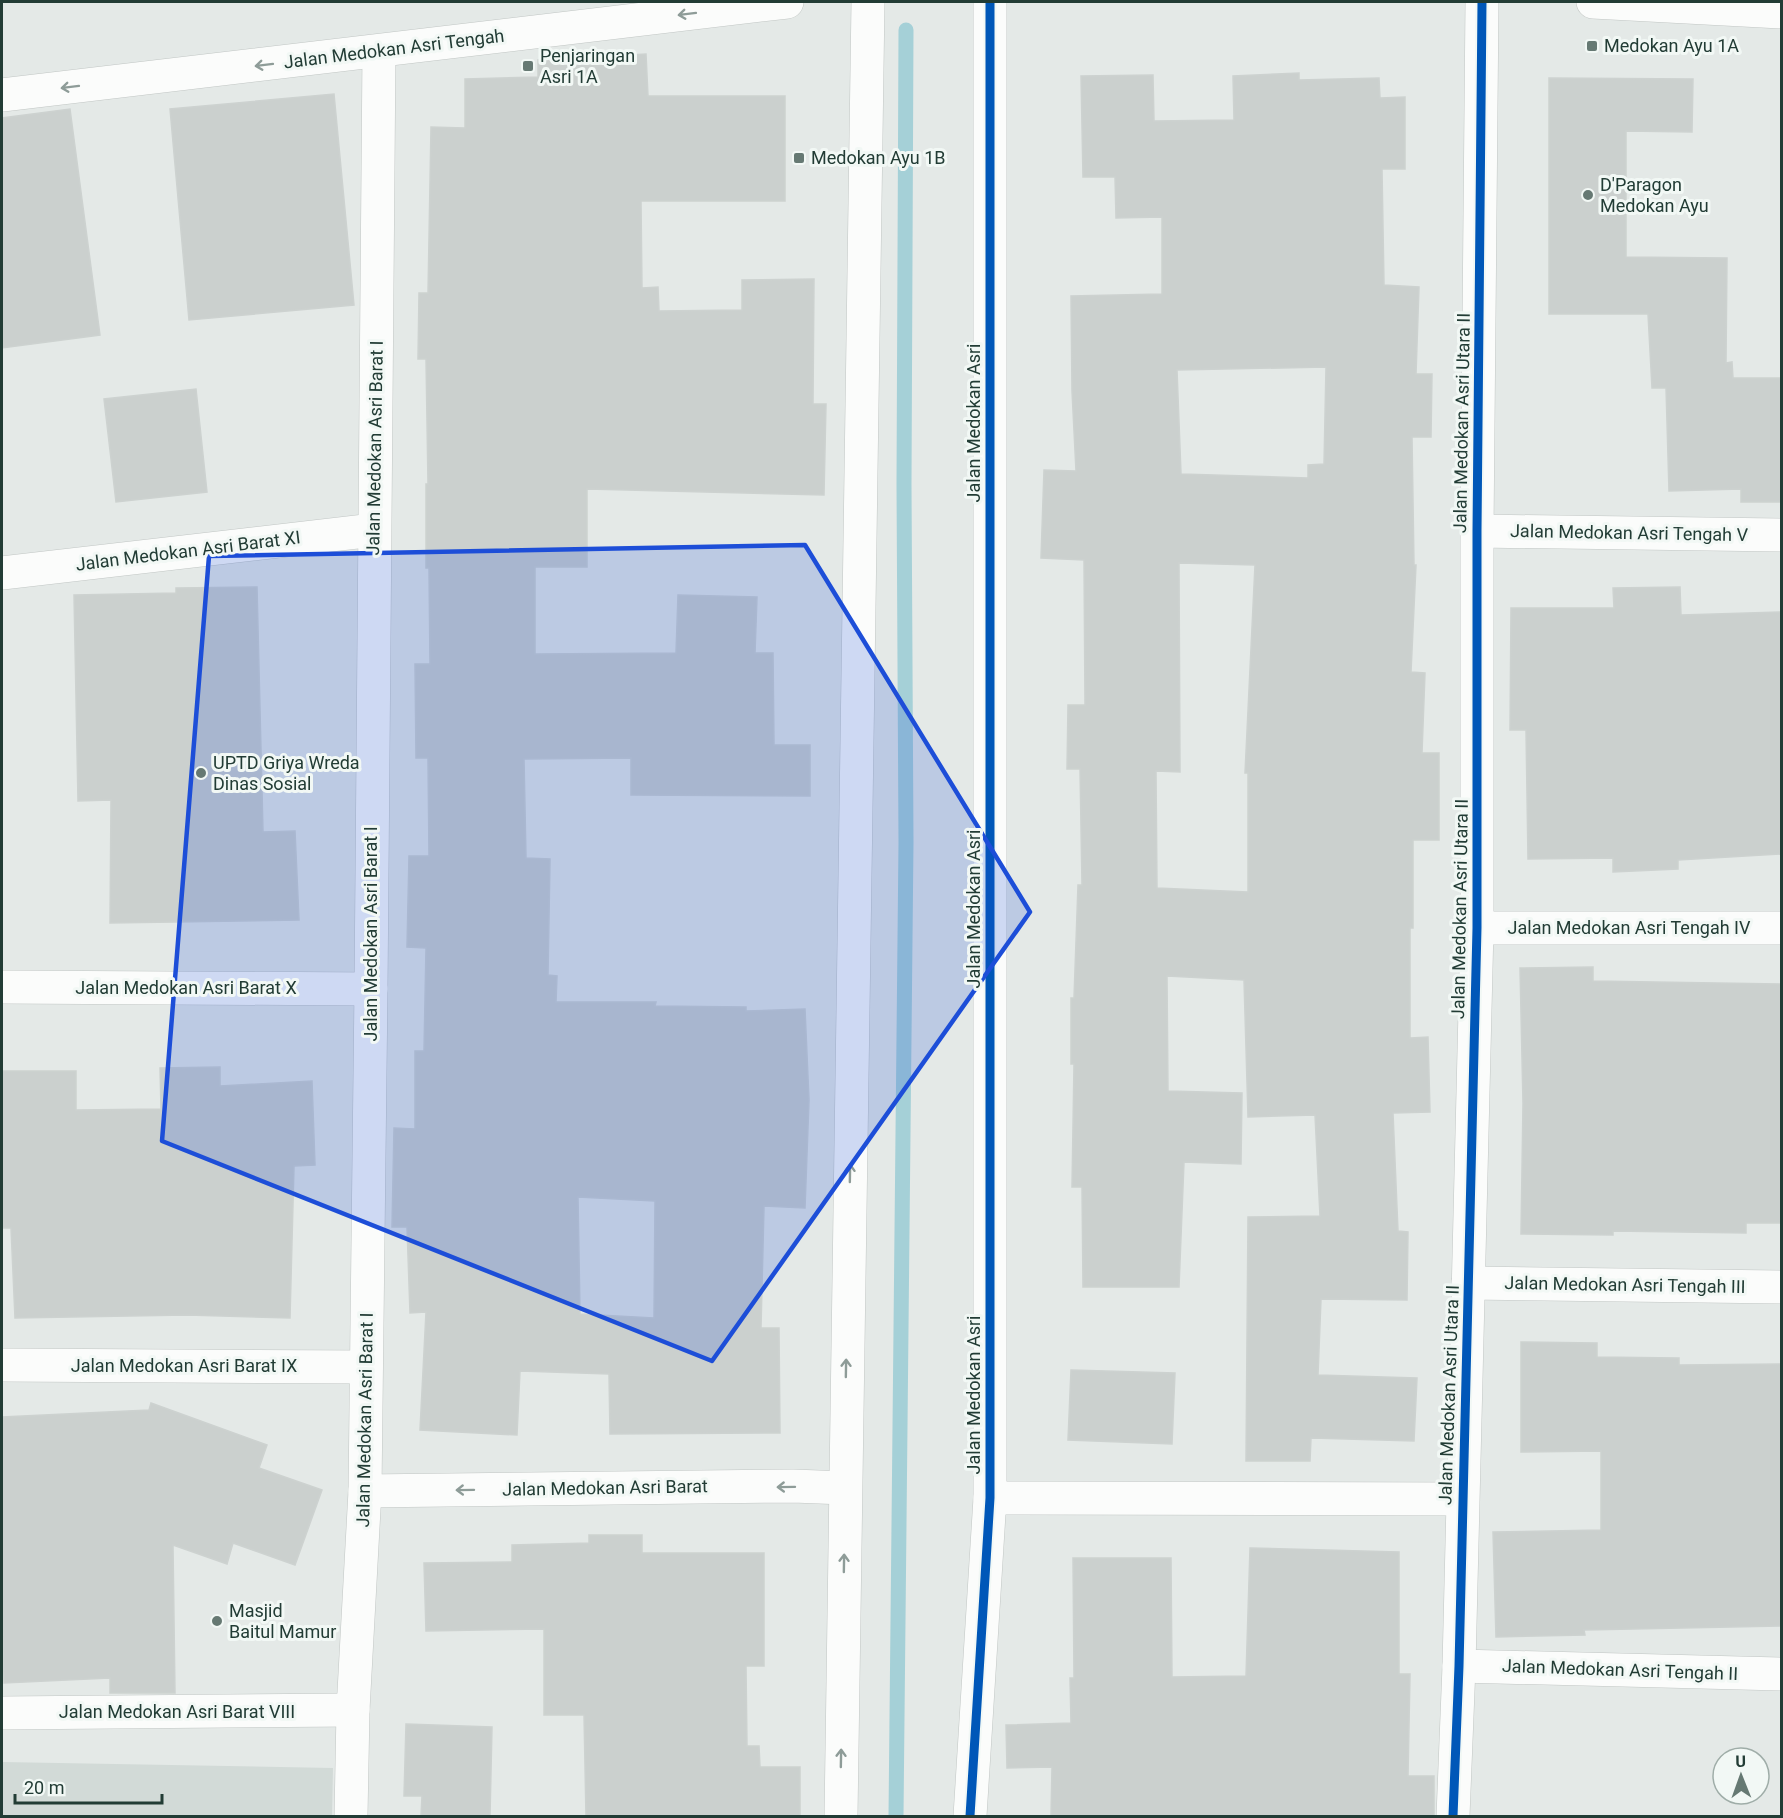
<svg xmlns="http://www.w3.org/2000/svg" width="1783" height="1818" viewBox="0 0 1783 1818" font-family="Roboto,sans-serif">
	<rect width="100%" height="100%" fill="#e4e9e7"/>
	<polygon fill="#d2dad7" points="2,1762 333,1768 332,1816 2,1816"/>
	<g fill="none" stroke-linecap="round" stroke-linejoin="round">
		<polyline stroke="#a5d0d7" stroke-width="15" points="896,1816 906,842 904,484 906,30"/>
	</g>
	<g fill="#cbd0ce" stroke="#cdd2d0" stroke-width="1.5" fill-rule="evenodd">
		<path d="M646,54L648,96H785V201H641L642,288L658,287L659,311L742,310V280L814,279L813,404H826L824,495L587,489V567H535V654L676,653L678,595L757,597L755,653H773L774,745H810V796L631,795V758L524,759L526,858L550,859L548,975L557,976L556,1002H656L655,1006L746,1007V1011L805,1009L809,1100L805,1208L764,1206L761,1328H779L780,1433L610,1434L609,1374L520,1371L517,1435L420,1430L426,1312L410,1313L407,1227H392L394,1128L415,1129V1051H424L426,948L407,947L409,856H429L428,758H416L415,664H430L429,568H426V484H428L426,359H418L419,293H428L431,127L465,128V79L538,77V60ZM578,1197L655,1201L654,1318L580,1314Z"/>
		<path d="M1299,73V80L1379,78L1380,98L1405,97V169H1382L1384,285L1419,287L1416,374H1432L1431,437H1412L1414,565H1416L1411,672L1425,673L1422,753H1439V840H1413V928H1410V1038L1428,1037L1430,1112L1393,1113L1398,1231L1408,1232L1407,1300L1321,1299L1318,1375L1417,1378L1414,1441L1311,1438L1310,1461H1246L1248,1217L1320,1216L1315,1115L1248,1117L1244,980L1167,976L1168,1091L1242,1093L1241,1164L1184,1162L1179,1287H1083L1082,1187H1072L1074,1064H1071V998H1074L1078,885H1082L1080,769H1067L1068,705H1085L1084,560L1041,558L1044,470L1076,471L1072,391L1071,296L1162,294V217L1116,218L1115,177H1083L1081,76L1153,75L1154,121L1234,120L1233,76ZM1326,367L1324,464L1308,465V478L1181,474L1177,370ZM1179,563L1255,565L1245,773H1248V892L1157,888L1156,771L1180,772Z"/>
		<polygon points="1549,78 1693,79 1692,132 1626,131 1626,257 1727,258 1726,363 1732,362 1733,378 1782,378 1782,502 1741,502 1741,489 1669,491 1666,388 1652,388 1648,314 1549,314"/>
		<polygon points="334,94 354,305 189,320 170,109"/>
		<polygon points="70,109 100,335 2,348 2,118"/>
		<polygon points="196,389 207,492 116,502 104,399"/>
		<polygon points="257,587 263,832 295,831 299,920 110,923 111,800 78,801 74,595 176,593 176,588"/>
		<polygon points="1680,587 1681,615 1782,612 1782,854 1678,860 1678,869 1613,872 1613,858 1528,859 1526,730 1510,730 1511,608 1614,608 1613,588"/>
		<polygon points="1593,967 1593,981 1782,984 1782,1223 1746,1223 1746,1233 1613,1231 1613,1235 1521,1234 1523,1103 1520,968"/>
		<polygon points="220,1067 220,1086 312,1081 315,1165 294,1166 290,1318 187,1315 15,1318 11,1228 2,1228 2,1071 76,1071 76,1110 161,1109 160,1068"/>
		<polygon points="1521,1342 1597,1343 1597,1357 1679,1358 1679,1365 1782,1364 1782,1626 1584,1630 1585,1635 1496,1637 1493,1532 1601,1530 1601,1451 1521,1452"/>
		<polygon points="1071,1370 1175,1373 1172,1444 1068,1440"/>
		<polygon points="151,1403 267,1445 259,1468 322,1490 295,1565 233,1543 227,1564 173,1545 175,1693 110,1693 110,1678 4,1683 2,1613 2,1417 149,1410"/>
		<polygon points="589,1535 642,1535 642,1553 764,1553 764,1666 746,1666 747,1746 759,1746 760,1767 800,1767 800,1816 586,1816 584,1715 544,1715 544,1629 426,1631 424,1563 512,1562 512,1545 589,1543"/>
		<polygon points="1250,1548 1399,1552 1399,1674 1410,1674 1408,1776 1434,1776 1434,1816 1051,1816 1052,1767 1007,1768 1006,1725 1071,1723 1070,1678 1074,1678 1073,1558 1171,1558 1172,1677 1246,1676"/>
		<polygon points="406,1724 492,1727 490,1816 421,1816 422,1796 404,1796"/>
	</g>
	<g fill="none" stroke-linecap="round" stroke-linejoin="round">
		<g stroke="#c1c6c4" stroke-width="34">
			<g id="minor">
				<polyline points="1593,2 1782,12"/>
				<polyline points="2,95 787,2"/>
				<polyline points="1477,531 1782,535"/>
				<polyline points="2,573 374,530"/>
				<polyline points="1477,928 1782,928"/>
				<polyline points="2,987 371,989"/>
				<polyline points="1468,1283 1782,1287"/>
				<polyline points="2,1365 366,1367"/>
				<polyline points="365,1491 793,1486 845,1488"/>
				<polyline points="990,1498 1462,1499"/>
				<polyline points="1459,1666 1782,1674"/>
				<polyline points="2,1713 353,1710"/>
				<polyline points="351,1816 353,1710 365,1491 371,989 379,51"/>
				<polyline points="841,1816 868,2"/>
				<polyline points="970,1816 990,1498 990,2"/>
				<polyline points="1453,1816 1459,1666 1477,928 1477,531 1482,2"/>
			</g>
		</g>
		<use href="#minor" stroke="#fbfcfb" stroke-width="33"/>
		<g stroke="#f2f8f5" stroke-width="13">
			<g id="cycleway">
				<polyline points="970,1816 990,1498 990,2"/>
				<polyline points="1453,1816 1459,1666 1477,928 1477,531 1482,2"/>
			</g>
		</g>
		<use href="#cycleway" stroke="#0057b8" stroke-width="9"/>
	</g>
	<defs><path id="oneway-shaft" d="M-6 0H5M1.5-3L5.5 0L1.5 3" fill="none" stroke-width="1.6" stroke-linecap="round" stroke-linejoin="round" transform="scale(1.5)"/></defs>
	<g stroke="#8e9c98">
		<use href="#oneway-shaft" transform="translate(687 14) rotate(173)"/>
		<use href="#oneway-shaft" transform="translate(264 65) rotate(173)"/>
		<use href="#oneway-shaft" transform="translate(70 87) rotate(173)"/>
		<use href="#oneway-shaft" transform="translate(850 1173) rotate(-89)"/>
		<use href="#oneway-shaft" transform="translate(846 1368) rotate(-89)"/>
		<use href="#oneway-shaft" transform="translate(786 1487) rotate(179)"/>
		<use href="#oneway-shaft" transform="translate(465 1490) rotate(179)"/>
		<use href="#oneway-shaft" transform="translate(844 1563) rotate(-89)"/>
		<use href="#oneway-shaft" transform="translate(841 1758) rotate(-89)"/>
	</g>
	<path fill="#1d4ed8" fill-opacity="0.2" stroke="#1d4ed8" stroke-width="4.5" stroke-linejoin="round" d="M805,545L1030,912L712,1361L162,1141L209,556Z"/>
	<g fill="#667973" stroke="#f2f8f5" stroke-width="2">
		<rect x="1586" y="40" width="12" height="12" rx="3"/>
		<rect x="522" y="60" width="12" height="12" rx="3"/>
		<rect x="793" y="152" width="12" height="12" rx="3"/>
		<circle cx="1588" cy="195" r="6"/>
		<circle cx="201" cy="773" r="6"/>
		<circle cx="217" cy="1621" r="6"/>
	</g>
	<g text-anchor="middle" stroke-width="6" stroke-linejoin="round" paint-order="stroke">
		<g font-size="18" fill="#223c35" stroke="#f2f8f5" text-anchor="start">
			<text x="1604" y="52">Medokan Ayu 1A</text>
			<text x="540" y="62">Penjaringan<tspan x="540" dy="21">Asri 1A</tspan></text>
			<text x="811" y="164">Medokan Ayu 1B</text>
			<text x="1600" y="191">D'Paragon<tspan x="1600" dy="21">Medokan Ayu</tspan></text>
			<text x="213" y="769">UPTD Griya Wreda<tspan x="213" dy="21">Dinas Sosial</tspan></text>
			<text x="229" y="1617">Masjid<tspan x="229" dy="21">Baitul Mamur</tspan></text>
		</g>
		<g font-size="18" fill="#223c35" stroke="#f2f8f5">
			<text transform="translate(394 49) rotate(-7)" y="6">Jalan Medokan Asri Tengah</text>
			<text transform="translate(974 423) rotate(-90)" y="6">Jalan Medokan Asri</text>
			<text transform="translate(1462 423) rotate(-89)" y="6">Jalan Medokan Asri Utara II</text>
			<text transform="translate(375 448) rotate(-89)" y="6">Jalan Medokan Asri Barat I</text>
			<text transform="translate(1629 533) rotate(1)" y="6">Jalan Medokan Asri Tengah V</text>
			<text transform="translate(188 551) rotate(-7)" y="6">Jalan Medokan Asri Barat XI</text>
			<text transform="translate(974 909) rotate(-90)" y="6">Jalan Medokan Asri</text>
			<text transform="translate(1460 909) rotate(-89)" y="6">Jalan Medokan Asri Utara II</text>
			<text x="1629" y="934">Jalan Medokan Asri Tengah IV</text>
			<text transform="translate(371 934) rotate(-90)" y="6">Jalan Medokan Asri Barat I</text>
			<text x="186" y="994">Jalan Medokan Asri Barat X</text>
			<text transform="translate(1625 1285) rotate(1)" y="6">Jalan Medokan Asri Tengah III</text>
			<text x="184" y="1372">Jalan Medokan Asri Barat IX</text>
			<text transform="translate(974 1395) rotate(-90)" y="6">Jalan Medokan Asri</text>
			<text transform="translate(1449 1395) rotate(-88)" y="6">Jalan Medokan Asri Utara II</text>
			<text transform="translate(365 1420) rotate(-89)" y="6">Jalan Medokan Asri Barat I</text>
			<text transform="translate(605 1488) rotate(-1)" y="6">Jalan Medokan Asri Barat</text>
			<text transform="translate(1620 1670) rotate(2)" y="6">Jalan Medokan Asri Tengah II</text>
			<text x="177" y="1718">Jalan Medokan Asri Barat VIII</text>
		</g>
	</g>
	<rect width="1783" height="1818" fill="none" stroke="#223c35" stroke-width="6"/>
	<g transform="translate(1741 1776) rotate(359)"><circle r="28" fill="#f2f8f5" stroke="#9fada8" stroke-width="1.5"/>
	<path d="M0-4.5L10 22L0 15L-10 22Z" fill="#667973"/>
	<text y="-9" font-size="16" font-weight="bold" text-anchor="middle" fill="#223c35">U</text>
	</g>
	<path d="M15 1794v9h147v-9" fill="none" stroke="#223c35" stroke-width="3"/>
	<text x="24" y="1794" font-size="18" fill="#223c35" stroke="#f2f8f5" stroke-width="4.5" paint-order="stroke">20 m</text>
</svg>
